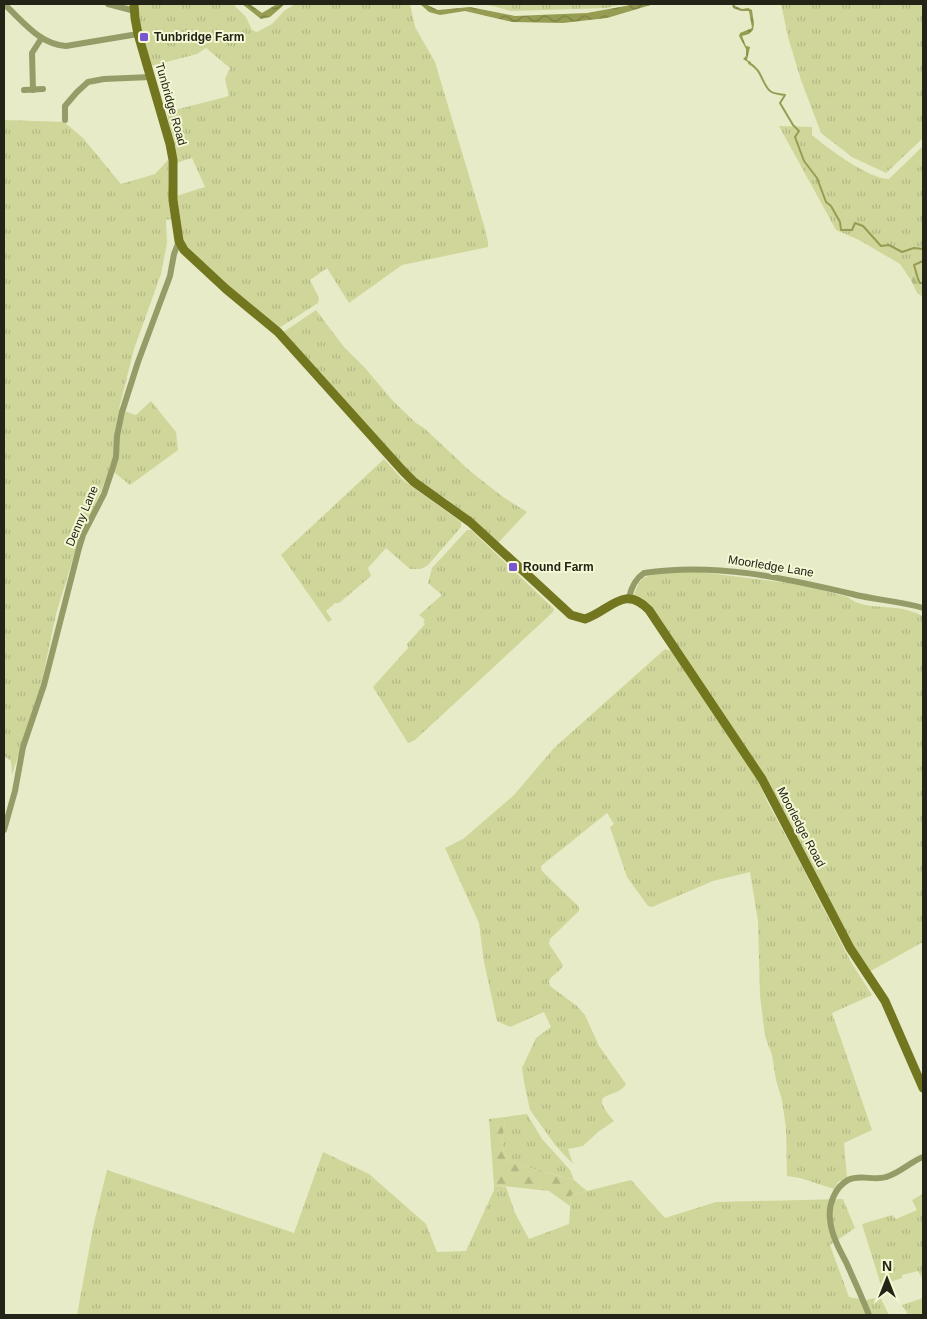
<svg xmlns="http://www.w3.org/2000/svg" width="927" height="1319" viewBox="0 0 927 1319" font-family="Helvetica,sans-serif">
	<defs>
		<pattern id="grass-tufts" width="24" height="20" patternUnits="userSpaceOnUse" patternTransform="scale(1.25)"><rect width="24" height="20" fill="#d0d69a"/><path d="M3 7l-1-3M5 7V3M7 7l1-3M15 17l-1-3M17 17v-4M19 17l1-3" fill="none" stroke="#b2b884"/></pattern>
		<pattern id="forest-firs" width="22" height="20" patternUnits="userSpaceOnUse" patternTransform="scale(1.25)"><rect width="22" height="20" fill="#d0d69a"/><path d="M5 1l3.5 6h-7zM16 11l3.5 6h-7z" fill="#b2b884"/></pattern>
		<pattern id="water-waves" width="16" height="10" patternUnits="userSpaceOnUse" patternTransform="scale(1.25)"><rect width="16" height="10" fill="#969c52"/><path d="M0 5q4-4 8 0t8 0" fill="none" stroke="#7a7f43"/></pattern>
	</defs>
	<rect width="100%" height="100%" fill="#e7ebc8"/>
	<g fill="url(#grass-tufts)">
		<polygon points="138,4 233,4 246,17 252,30 257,32 272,24 284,11 295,4 410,4 415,27 435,62 485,229 488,242 488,247 402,265 349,303 327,268 310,280 319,298 318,303 279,328 276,327 187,249 182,237 176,196 205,187 192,158 176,163 175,151 167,112 229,96 225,79 230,68 206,48 197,54 151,66 138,20"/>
		<polygon points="485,4 623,4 607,8 511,11"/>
		<polygon points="781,4 923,4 923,138 886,173 852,157 821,133 801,80 788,37"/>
		<polygon points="4,120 64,122 83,138 121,184 155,174 168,160 168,184 173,219 166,220 167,243 161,274 134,349 119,409 136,415 151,401 176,432 178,450 130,485 110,469 75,552 56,614 42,681 12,775 11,761 4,756"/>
		<path d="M779,126L812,127V135C829,149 867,178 889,179L923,146V264L914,268L911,280L900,264L859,240L836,230Z"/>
		<polygon points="316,310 344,347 365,368 393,401 416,423 424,428 470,471 503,497 527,512 499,542 496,542 473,520 448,500 415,479 282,333"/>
		<polygon points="384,459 403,480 461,522 461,527 428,565 421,569 410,569 386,548 368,568 371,576 339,603 335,603 326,611 332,620 328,622 281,555"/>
		<polygon points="467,530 471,530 554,609 553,612 415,740 408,743 373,687 408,648 407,644 425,624 423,622 425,620 419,615 442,595 428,583 432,568"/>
		<path d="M692,571L803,585L848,597C860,608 881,606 896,608C905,609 915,612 923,616V942L869,972L852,948L773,792L647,603L634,595C636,589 639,581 644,578C654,572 680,573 692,571Z"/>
		<path d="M665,649L671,651L759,782L767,801L797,857L851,962L872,995L832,1013L872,1130L844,1143L847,1178L838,1182L834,1189L800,1178L787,1176L786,1128L782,1100L776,1080L772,1055L765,1036L760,996L758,921L750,872L713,881L652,907L648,906L627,877L610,827L614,824L607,813L541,866L542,871L579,907V911L550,939L549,944L563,965C560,973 550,975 549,982L550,986L577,1006L585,1015L599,1046L626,1084C616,1101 585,1088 614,1121L598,1132L583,1146L568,1149L573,1164L556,1146L530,1110L524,1082L522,1068L536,1038L551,1027L544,1012L510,1027L497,1021L484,962L479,923L445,848L463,839L514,795L554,748Z"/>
		<polygon points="527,1114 542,1139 570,1170 574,1180 509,1162 502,1147 505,1117"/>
		<polygon points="323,1152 369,1174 426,1224 437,1252 466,1251 494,1190 494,1185 506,1187 515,1213 529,1239 569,1224 571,1195 631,1180 665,1218 716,1202 843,1199 855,1228 830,1245 849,1297 866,1300 880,1297 889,1315 77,1315 94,1223 107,1170 294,1233"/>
		<polygon points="923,1194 923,1280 918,1271 902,1275 902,1278 881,1285 862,1224 892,1215 896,1219 917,1210 912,1200"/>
		<polygon points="923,1298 923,1315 908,1315 902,1305"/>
	</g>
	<g fill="url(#forest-firs)">
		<polygon points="923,264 923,297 917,293 911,280 914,268"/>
		<polygon points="505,1117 502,1147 509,1162 574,1180 587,1191 571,1195 570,1206 549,1191 494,1185 489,1119"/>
	</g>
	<g fill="url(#water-waves)">
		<polygon points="242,4 250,4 262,13 277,4 285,4 270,17 261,19"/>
		<polygon points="420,4 425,4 438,10 470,7 515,16 587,13 636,4 654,4 607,18 563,23 512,22 465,11 440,15 429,12"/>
		<polygon points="732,4 735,4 735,6 742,9 748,8 752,10 754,24 753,30 749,34 742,36 746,46 750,47 747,60 751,62 751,64 743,59 746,56 746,49 739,36 740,33 752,28 749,11 741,11 733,8"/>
	</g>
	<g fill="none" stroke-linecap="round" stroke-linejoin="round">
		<g stroke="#969c52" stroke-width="2">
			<path d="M749,63C762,70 761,81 769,90C772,94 780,94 785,95L780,103L793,125L799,131L795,137L804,161L817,178L826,202L831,206L840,222L841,230H852L855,223L863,226L881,246L889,245L902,252L914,248L923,249"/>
			<polyline points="923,261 914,265 918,279 920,283 923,283"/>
		</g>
		<g stroke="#969c68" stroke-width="6">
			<path d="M4,4C23,21 39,44 66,46L138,34"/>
			<polyline points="108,4 135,11"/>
			<polyline points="24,90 43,89"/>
			<polyline points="33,90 32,53 41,39"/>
			<polyline points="65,120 65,106 77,92 88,82 104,79 151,77"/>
			<path d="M629,598C631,588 635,579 644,573C715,562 784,578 852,594C875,600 900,601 923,608"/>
			<polyline points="4,830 15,791 23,747 44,685 79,548 83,535 104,494 112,470 116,457 117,436 122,412 138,362 170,276 174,254 179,241"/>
			<path d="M869,1315C862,1297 854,1280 846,1262C839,1249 831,1234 830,1219C828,1205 835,1187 848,1180C860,1174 874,1181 886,1177C900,1173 910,1162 923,1157"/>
		</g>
		<path stroke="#71761f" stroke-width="9" d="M134,4L135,18L138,34L170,144L173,160V200L179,241L184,250L226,289L278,332L403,471L414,482L470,522L571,615L585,619C611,610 624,584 649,610L762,779L850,948L885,1001L923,1088"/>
	</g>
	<g fill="#7956d0" stroke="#f4f8d5" stroke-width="2">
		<rect x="139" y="32" width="10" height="10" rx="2.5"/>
		<rect x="508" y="562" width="10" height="10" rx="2.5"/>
	</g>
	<g text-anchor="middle" stroke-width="4" stroke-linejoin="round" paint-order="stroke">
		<g font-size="12" font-weight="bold" fill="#232417" stroke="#f4f8d5" text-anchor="start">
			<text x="154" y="41">Tunbridge Farm</text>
			<text x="523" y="571">Round Farm</text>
		</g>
		<g font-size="12" fill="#232417" stroke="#f4f8d5">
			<text transform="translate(171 104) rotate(74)" y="4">Tunbridge Road</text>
			<text transform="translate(82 516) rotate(-67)" y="4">Denny Lane</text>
			<text transform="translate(771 566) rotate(9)" y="4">Moorledge Lane</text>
			<text transform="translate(801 827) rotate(62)" y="4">Moorledge Road</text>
		</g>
	</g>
	<rect width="927" height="1319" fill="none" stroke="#232417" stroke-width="10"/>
	<g transform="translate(887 1279)" stroke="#f4f8d5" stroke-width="4" paint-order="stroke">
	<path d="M0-4L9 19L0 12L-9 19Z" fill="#232417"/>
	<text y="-8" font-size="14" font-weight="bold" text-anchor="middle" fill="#232417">N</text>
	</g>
</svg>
